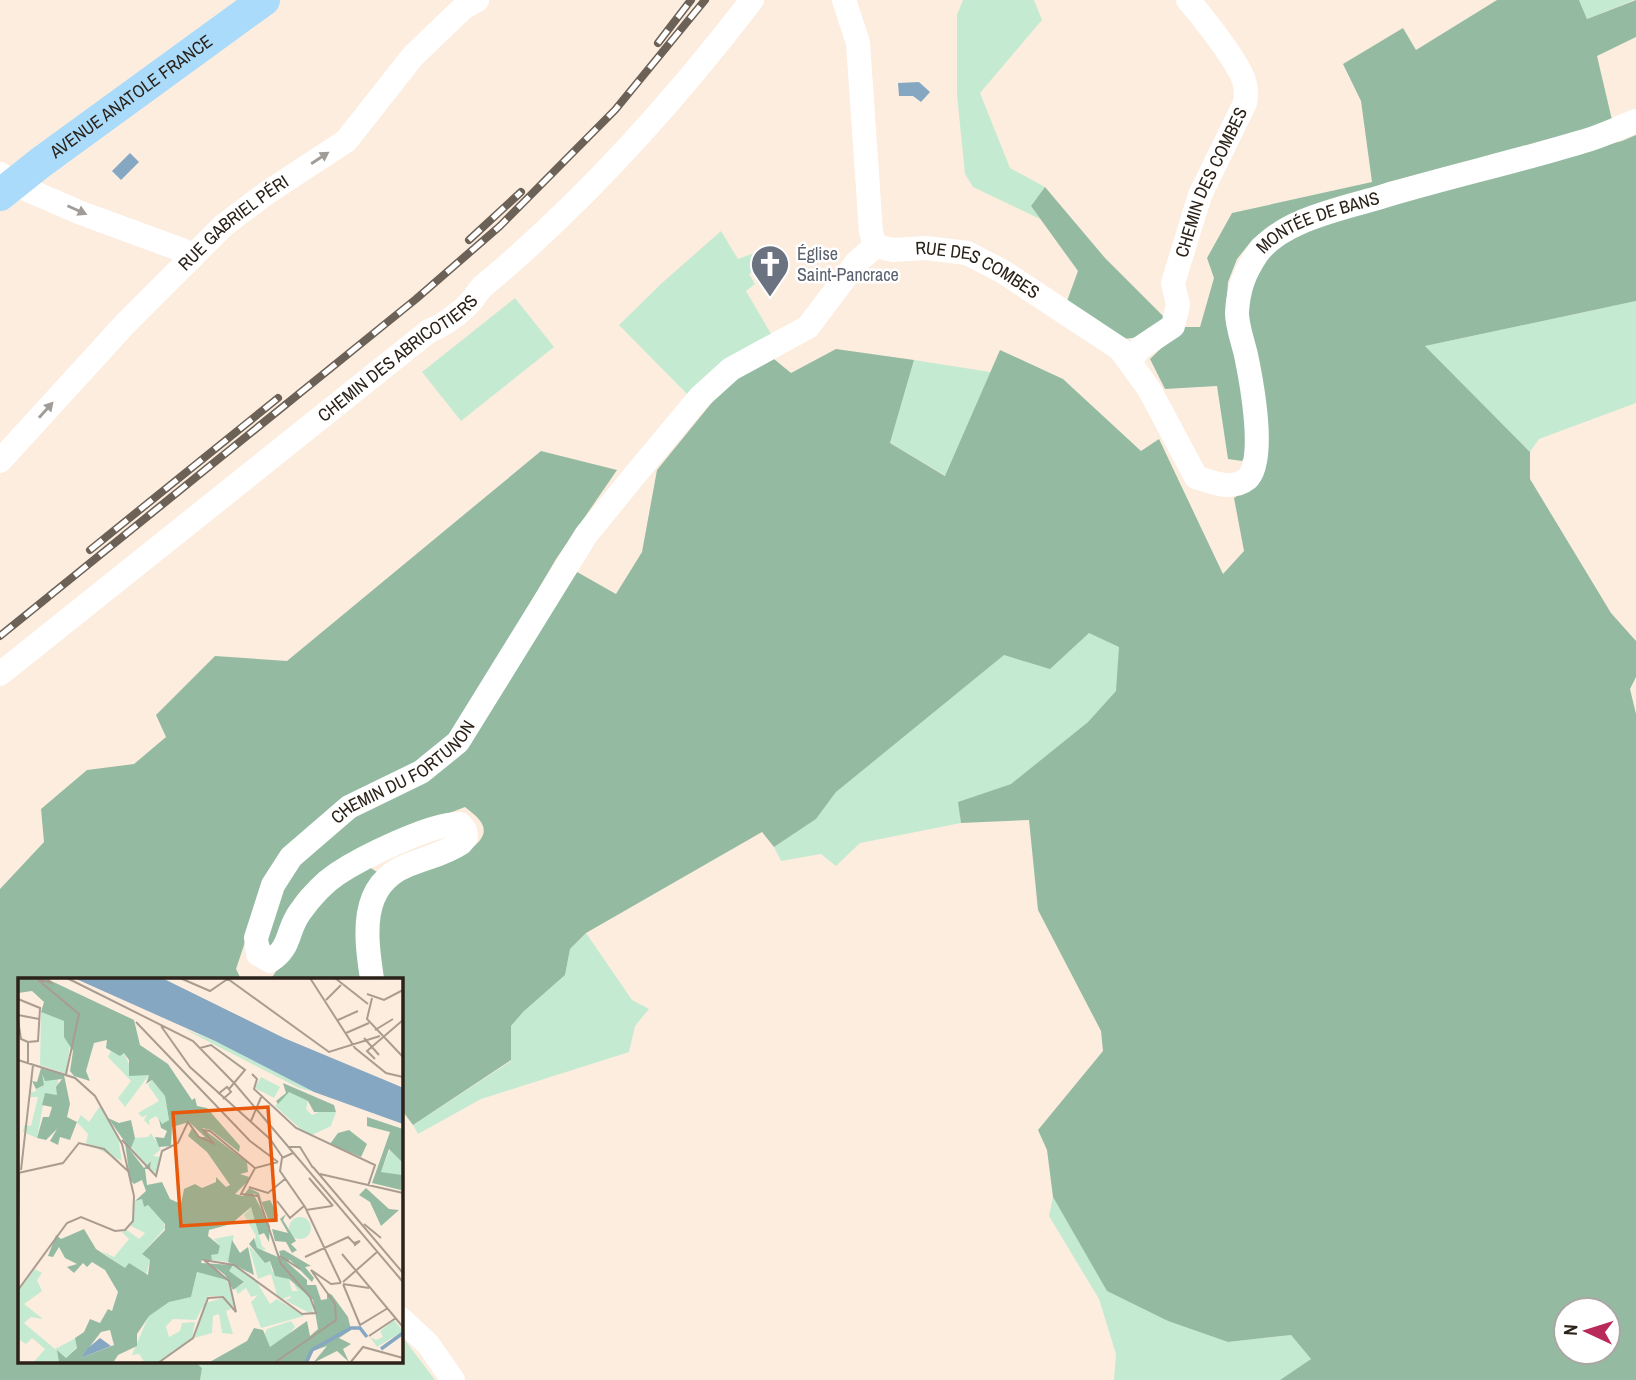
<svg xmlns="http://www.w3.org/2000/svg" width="1636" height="1380" viewBox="0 0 1636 1380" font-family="'Archivo Narrow',sans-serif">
	<rect width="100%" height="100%" fill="#fdeddf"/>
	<g fill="#c5ead2">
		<polygon points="963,0 1034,0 1042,20 980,93 1010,168 1045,187 1031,206 1040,219 973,187 965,174 957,95 957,15"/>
		<polygon points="1579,0 1634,0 1587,19"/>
		<polygon points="721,231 738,259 760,251 767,267 760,267 749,274 755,284 746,291 774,339 689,396 619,325 662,283"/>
		<polygon points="515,298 554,347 461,421 422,372"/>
		<polygon points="1636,301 1636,403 1539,439 1530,452 1425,346"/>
		<polygon points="914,360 990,372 1052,388 1194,606 1088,722 1011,784 959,802 961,823 860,843 836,866 821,854 781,861 774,847 816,819 836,792 946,476 890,443"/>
		<polygon points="586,933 632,1000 649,1009 635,1026 629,1052 481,1099 418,1134 413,1125 511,1061 511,1026 523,1012 565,975 570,949"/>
		<polygon points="1053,1197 1108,1291 1168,1321 1228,1342 1291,1335 1311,1359 1280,1380 1114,1380 1116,1354 1099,1299 1049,1216"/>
		<polygon points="401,1335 435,1380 200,1380 202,1368 194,1361 401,1361"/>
	</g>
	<g fill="#94bba2" fill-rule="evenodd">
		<polygon points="1497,0 1579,0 1587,19 1636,0 1636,37 1597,56 1612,120 1548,142 1388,182 1272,225 1253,239 1237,259 1228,282 1226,312 1248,413 1250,450 1242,461 1228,459 1217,386 1165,389 1150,359 1183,327 1200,327 1214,278 1207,258 1232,213 1372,182 1361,101 1343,64 1403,28 1416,50"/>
		<path d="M1636,135V301L1425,346L1530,452V479L1611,613L1636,641V677L1630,689L1636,714V1380H1280L1311,1359L1291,1335L1228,1342L1168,1321L1107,1291L1053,1197L1047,1150L1038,1130L1103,1051L1101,1031L1038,910L1029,820L961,823L958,802L1011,784L1088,722L1116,691L1119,647L1089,633L1050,669L1004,655L836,792L816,819L774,847L762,832L586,933L570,949L565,975L523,1012L511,1026V1060L413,1125L401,1109V979H379L375,920L391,885L469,850C493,833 485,822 465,807L429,821L316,877C289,899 288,911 278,943L271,947L267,940L286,882L304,855L330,833L378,802L439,770L570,568L616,594L642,552L657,470L727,384L774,359L791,373L836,349L914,360L890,443L945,476L1000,350L1063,379L1141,451L1159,439L1223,574L1244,551L1234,498L1244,491L1257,477L1243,304L1271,251L1300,230L1426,190L1622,141ZM1566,1310H1608V1352H1566Z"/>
		<polygon points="1045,187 1105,258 1164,317 1156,330 1140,337 1124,339 1067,301 1078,271 1031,206"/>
		<polygon points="541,451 617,470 556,559 457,728 439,747 406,768 259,900 236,969 241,979 19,979 19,1361 194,1361 202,1368 200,1380 0,1380 0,889 44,842 41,809 87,770 134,764 166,737 156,715 215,656 287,661"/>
		<polygon points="366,865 377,872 363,979 271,979 293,945 318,899"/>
	</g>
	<g fill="#85a7c2">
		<polygon points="919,82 930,92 921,102 913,96 899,96 898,83"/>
		<polygon points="130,153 139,162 121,180 112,171"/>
	</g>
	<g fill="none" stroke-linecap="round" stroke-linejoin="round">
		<g stroke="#fff" stroke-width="24">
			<path id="s1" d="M844,0L858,43L871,232L875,246L893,250L926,248L967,253L1002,271L1120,349L1149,389L1196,477C1211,482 1232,491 1247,479C1267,462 1251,379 1246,355C1243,342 1237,326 1237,313C1238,290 1244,273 1257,254C1281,220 1344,208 1381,197C1447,177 1515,162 1581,142C1600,137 1618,128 1636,121"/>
			<polyline points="0,174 14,184 81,213 182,250 193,256"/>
			<path id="s2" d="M1130,361L1140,348L1173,326L1178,305L1173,283L1200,195L1245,103C1246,95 1247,89 1244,81C1239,63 1202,16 1188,0"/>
			<path id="s3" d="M0,461L125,324L224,225L268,192L346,141L413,56L463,8L477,0"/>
			<path id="s4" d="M0,674L429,331C444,325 462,312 472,300C476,295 478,291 482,287C582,204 672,104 752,0"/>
			<path id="s5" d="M372,979C366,938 358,886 406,866C425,858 445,854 461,843L466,837L465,830L460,824C433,822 361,858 337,874C322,884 310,898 300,912C286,931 292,947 270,961L258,954L256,938L273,885L291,857L349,807L421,772L458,742L586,535L634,476L700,397L731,369L808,327L856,263L875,246"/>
			<polyline points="401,1319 428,1344 453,1380"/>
		</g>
		<path stroke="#aadbfa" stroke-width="32" id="s6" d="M0,195L40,163L264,0"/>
		<g stroke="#6c6156" stroke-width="8">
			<g id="rail">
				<polyline points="658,43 691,0"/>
				<polyline points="469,240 521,192"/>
				<polyline points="90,550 278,398"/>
				<polyline points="0,636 416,299 500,226 615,110 705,0"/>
			</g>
		</g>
		<use href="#rail" stroke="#fff" stroke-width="5" stroke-dasharray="16" stroke-linecap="butt"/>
	</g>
	<defs><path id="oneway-solid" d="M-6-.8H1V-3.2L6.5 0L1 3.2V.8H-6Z" transform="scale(1.75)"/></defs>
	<g fill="#a09c98">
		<use href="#oneway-solid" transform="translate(320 158) rotate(-33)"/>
		<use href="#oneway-solid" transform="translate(77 210) rotate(24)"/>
		<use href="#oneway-solid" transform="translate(46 410) rotate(-48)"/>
	</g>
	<defs>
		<g id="church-pin" transform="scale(2.0125)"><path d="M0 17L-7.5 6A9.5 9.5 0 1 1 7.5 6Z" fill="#6b7280" stroke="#fff"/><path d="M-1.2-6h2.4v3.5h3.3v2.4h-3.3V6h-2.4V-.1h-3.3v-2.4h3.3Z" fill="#fff"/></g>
	</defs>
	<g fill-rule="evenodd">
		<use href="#church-pin" x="770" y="264"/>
	</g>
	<g text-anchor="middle" stroke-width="5" stroke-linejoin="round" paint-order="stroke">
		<g font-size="18" fill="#2b2219" stroke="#fff">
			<text dy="6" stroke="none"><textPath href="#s6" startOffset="164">AVENUE ANATOLE FRANCE</textPath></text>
			<text dy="6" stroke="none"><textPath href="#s2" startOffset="208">CHEMIN DES COMBES</textPath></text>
			<text dy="6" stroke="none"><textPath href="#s3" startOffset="334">RUE GABRIEL PÉRI</textPath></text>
			<text dy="6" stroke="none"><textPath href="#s1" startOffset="1029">MONTÉE DE BANS</textPath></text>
			<text dy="6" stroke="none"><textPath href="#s1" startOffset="357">RUE DES COMBES</textPath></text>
			<text dy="6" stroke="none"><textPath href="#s4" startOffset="508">CHEMIN DES ABRICOTIERS</textPath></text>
			<text dy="6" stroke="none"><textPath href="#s5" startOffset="718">CHEMIN DU FORTUNON</textPath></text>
		</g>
		<g font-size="18" fill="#5b616d" stroke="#fff" text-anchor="start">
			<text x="797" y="260">Église<tspan x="797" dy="21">Saint-Pancrace</tspan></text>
		</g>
	</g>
	<g transform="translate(18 978)">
		<rect width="385" height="385" fill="#fdeddf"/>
		<path d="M23,34L46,43L52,66L48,96L22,87ZM166,51L197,63L296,114L281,110ZM94,71L106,75L116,97H131L107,129L100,120L113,103L90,79ZM24,96L40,101V111L39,118L27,116L19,160L5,154L6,147L13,148L20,119H12V113L17,114ZM243,99L262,109L256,120L237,110ZM134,102L147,118L151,142L144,146L138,138L131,142L132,148L126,142L129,137L124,139L120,135L141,123L130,107ZM271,113L290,123L288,131L294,137L303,133L318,134L313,148L294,157L286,154L257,128ZM82,128L100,159L104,183L68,165L70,156L59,144L63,137L71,144ZM133,155L143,171L135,178L142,179L139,196L132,191L133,183L128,187L113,170L115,160L130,159ZM372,171L385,185V201L363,194ZM124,221L126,229L130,227L145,242L147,250L124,276L132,282L128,297L107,291L83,273L96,279L111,261L104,254L109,252L121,261L127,255L113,248L117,223ZM233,229L244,268L248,271L241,273L236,266L238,258L226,237ZM271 250a11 11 0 1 1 22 0a11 11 0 1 1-22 0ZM216,257L210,284L194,282L192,277L200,276L202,268L196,261ZM231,268L247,284L252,283L254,293L271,301L274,313H280L276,307H280L294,322L295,337L267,322L273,320L272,318L265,321L259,317L253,296L240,301ZM215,287L237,301L252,326L259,321L286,338L243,350L233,324L240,317L233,319L228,310L220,316L217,310L226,305L210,293ZM17,291L24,295L19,302L24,313L6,326L25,341L13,339L6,345L37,371L58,360L60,368L48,380L40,373L41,385H15L27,371L14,360L8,366L0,361V313ZM179,294L209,301L218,333L204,318H190L178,342L155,341L148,348L151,359L162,353L164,345L177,344L174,360L139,385H127L121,376L114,377L131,337L150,324L173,319ZM206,320L213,331L208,333L215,356L204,355L201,336L195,338L194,355L176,360L186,325ZM376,342L385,353L359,369L352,359L358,362L365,359L362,353ZM273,343L277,349L259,369L252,370L246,357L249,351Z" fill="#c5ead2"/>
		<path d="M0,0H27L116,42L122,67L150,86L174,122L177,120L179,128L189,130L222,168L221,174L193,152L184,150L229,184L230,194L222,196L231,199L229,204L217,216L225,218L231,210L241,215L244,224L252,222L260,237L257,244L250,241L241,218L235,215L252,248L251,264L246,255L241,257L233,229L213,246L191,252L190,258L202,268L200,276L193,277L194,282H184L183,285L215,287L211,293L226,304L215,312L207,297L198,290L209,302L179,294L173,319L151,324L131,338L119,356V368L100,377L95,385H41L39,372L48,380L59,370L57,360L66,354L72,341L82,345L90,331L94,333L100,314L87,292L74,284L69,289L65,285L56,295L49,289L59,286L47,280L41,269L35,279L30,278L38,257L43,261L66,251L78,271L90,279L107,290L111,285L130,297L132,282L124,276L147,252V246L130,227L126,229L124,221L117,223L128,213L124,202L116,206L112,202L107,164L90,140L101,145L113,142L117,160L113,170L108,167L126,190L133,183L132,191H127L129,207L144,204L152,221L163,226L166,211L177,206L184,210L198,204V199L208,209L212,207L189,174L170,158L174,150L181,159H187L171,144L154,149L153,168L141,169L137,159L146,160L149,153L143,150L141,141L144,146L151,142L147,118L134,102L128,106L131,97L111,98V82L106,75L102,78L88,70L89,62L76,65L68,93L72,103L56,98L52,93L55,73L46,59V43L23,34L26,24L14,13L0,15ZM92,352L96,367L63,380L83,354ZM23,90L46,97L52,126L49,139L59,144L52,162L42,159L40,167L32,163L39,151L28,162L19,160L25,139H31L34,129L24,127L27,115L39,117L38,109L44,101L27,103L24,96L26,107L18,111L14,103L19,104ZM265,105L316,127L318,134H296L290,123L271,114L260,126L258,123L268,115ZM349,139L385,151V185L371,171L363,194L384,197L383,212L354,205L372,154L349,148ZM331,152L349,166L343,179L312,166L320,155ZM348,210L371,231L381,232L363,248L352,224L341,217ZM268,236L265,242L278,263L273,266L279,272L274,275L268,264L257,263L254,251L270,255L262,241ZM236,260L239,270L260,279L264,288L259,273L263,280L261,273L266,272L293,288L287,289L296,300L294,304L272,282L269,284L289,302V307H298L303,322L309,321V314L314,317L330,339L333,352L321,360L333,366L325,371L331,384L319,373L295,385L309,368L295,373L290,385H190L229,363L236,350L245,352L252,369L289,343L292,358L300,351L295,322L271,301L257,298L252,283L247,285L231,266ZM214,262L222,275L230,269L236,297L210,284Z" fill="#94bba2" fill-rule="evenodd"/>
		<path d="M56,0H144L266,60L381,108L385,110V146L296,114L197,63ZM82,360L93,368L63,380L70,370Z" fill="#85a7c2"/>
		<path fill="none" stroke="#85a7c2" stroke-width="3.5" d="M363,371L385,355M288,385L294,372L333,350H342L349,359"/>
		<path fill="none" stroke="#a99c90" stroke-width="2" d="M29,0L33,5L19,1L61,36L48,96M49,0L175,63L217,106L385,304M162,0L192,13L211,0M292,0L337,70L368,95L385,99M317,0L350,26M340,0H375M210,1L311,74L362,58M349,16L366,22L385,12M354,20L349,41L385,79M0,21L22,30L20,63L10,64M308,22L323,7M0,37L21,41M0,42L3,61L10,64V85M320,42L340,33M118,44L232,163L260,184M143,48L172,89L252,161L265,180M357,52L375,41M328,55L351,45M346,60L361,77M182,70L193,67L227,92L211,111M357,81L349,73L385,42M0,82L57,100L77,118L104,166L116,218L115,243L107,252L97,253L63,239L49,245L0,312M234,96L239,101L236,111L278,150L357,187L350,208M200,116L209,109L213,114L205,121M233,143L244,117M104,162L138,198L144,173L160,165L170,144L181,159L195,165L185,152L192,153L237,190M271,169H282L295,190M275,175L264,180L262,193L287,229L323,305M295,189L385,295M3,192L15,87M0,195L45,185L61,165L86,171L111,194M302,196L385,215M291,200L315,228M231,209L250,215L267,201M259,223L272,240L286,228M288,232L314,228M346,246L363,260M0,252L1,195M324,276L385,349M262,278L282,291M287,279L330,259L336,265L337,267L342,263L336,265M325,304L359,274M325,306L342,347L370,330M325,306L351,310M351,358L378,340M140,385L175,360L190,320L205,319L218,334L211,303L186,282L216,287L284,336L298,335L292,319L263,286L240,218L223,216L237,190L260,184M256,385L318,342L317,326L293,292L313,306L323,305M332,385L345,369L385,380"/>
		<path fill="#e8590c" fill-opacity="0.15" stroke="#e8590c" stroke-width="3.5" d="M250,129L258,242L163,248L155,135Z"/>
		<rect width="385" height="385" fill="none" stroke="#2b2219" stroke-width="3.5"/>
	</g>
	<g transform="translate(1587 1331) rotate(274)"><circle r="33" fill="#ffffff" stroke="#aaa7a3" stroke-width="2"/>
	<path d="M0-5L12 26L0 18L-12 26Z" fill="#b92a5b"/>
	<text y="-10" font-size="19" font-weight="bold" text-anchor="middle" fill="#2b2219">N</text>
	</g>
</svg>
